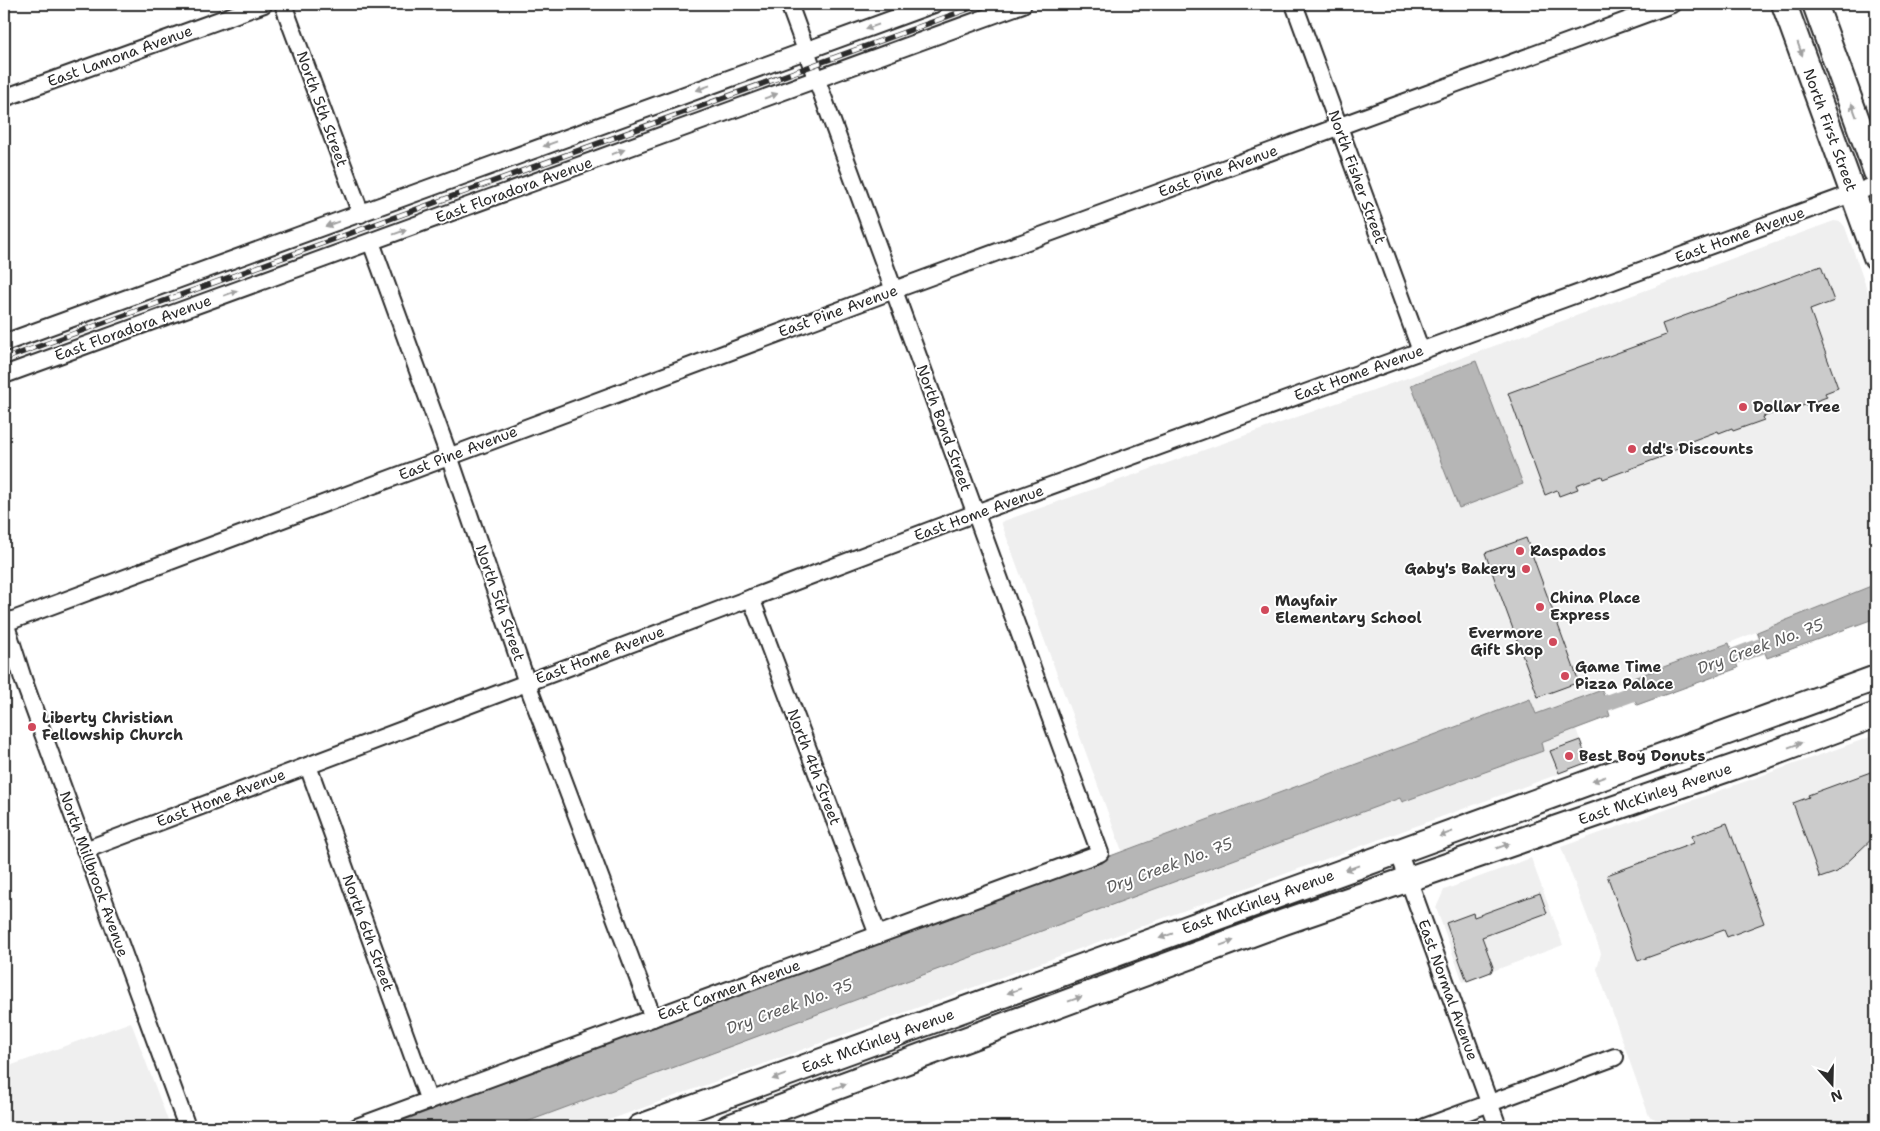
<svg xmlns="http://www.w3.org/2000/svg" width="1880" height="1131" viewBox="0 0 1880 1131" font-family="'Shantell Sans',sans-serif">
	<rect width="100%" height="100%" fill="#fff"/>
	<filter id="ink" filterUnits="userSpaceOnUse"><feTurbulence type="fractalNoise" baseFrequency=".02" numOctaves="2"/><feDisplacementMap in="SourceGraphic" scale="10" xChannelSelector="R" yChannelSelector="G"/><feConvolveMatrix kernelMatrix="1 2 1 2 8 2 1 2 1" color-interpolation-filters="sRGB"/></filter>
	<g filter="url(#ink)">
		<g fill="#efefef">
			<polygon points="1834,221 1841,222 1845,227 1876,315 1876,584 1729,643 1536,714 1530,699 1122,851 1001,522 1407,378"/>
			<polygon points="1576,729 1589,763 590,1127 513,1127 1401,797 1402,801 1543,751 1540,742"/>
			<polygon points="1876,735 1876,1127 1672,1127 1649,1116 1597,969 1601,953 1561,847"/>
			<polygon points="1531,858 1563,945 1463,982 1436,908 1444,890"/>
			<polygon points="131,1022 170,1126 4,1127 4,1068"/>
		</g>
		<g fill="#b6b6b6" stroke="#7e7e7e">
			<polygon points="1476,361 1523,484 1459,508 1411,385"/>
			<polygon points="1876,584 1876,618 1767,658 1757,632"/>
			<polygon points="1729,643 1738,668 1637,705 1628,680"/>
			<polygon points="1602,690 1610,716 1541,742 1543,751 1402,802 1400,798 513,1127 386,1127 1530,699 1536,714"/>
		</g>
		<g fill="none" stroke-linecap="round" stroke-linejoin="round">
			<g stroke="#b6b6b6" stroke-width="16">
				<polyline points="1714,664 1782,638"/>
				<polyline points="1587,710 1653,686"/>
			</g>
		</g>
		<g fill="#cbcbcb" stroke="#2b2b2b">
			<polygon points="1821,266 1834,301 1810,310 1838,388 1825,393 1827,397 1794,409 1793,406 1763,417 1764,420 1733,431 1732,428 1719,433 1718,431 1686,443 1687,445 1666,452 1667,455 1603,479 1602,476 1576,485 1578,489 1559,496 1557,490 1545,495 1508,393 1666,335 1662,324"/>
			<polygon points="1526,538 1579,682 1538,697 1485,553"/>
			<polygon points="1580,740 1588,762 1559,773 1550,751"/>
			<polygon points="1876,770 1876,835 1837,872 1820,878 1793,803 1809,797 1808,795"/>
			<polygon points="1727,823 1764,923 1727,937 1724,930 1638,961 1607,875 1694,843 1692,836"/>
			<polygon points="1540,893 1547,913 1482,937 1493,967 1491,972 1467,981 1446,923 1473,913 1474,917"/>
		</g>
		<g fill="none" stroke-linecap="round" stroke-linejoin="round">
			<g stroke="#2b2b2b" stroke-width="20">
				<g id="minor">
					<polyline points="283,4 361,214"/>
					<polyline points="1294,4 1421,351"/>
					<polyline points="4,98 264,4"/>
					<polyline points="371,242 449,456 527,683 653,1018"/>
					<polyline points="4,343 934,4"/>
					<polyline points="4,375 1023,4"/>
					<polyline points="751,598 878,935"/>
					<polyline points="4,619 23,679 187,1127"/>
					<polyline points="5,623 894,290 1672,4"/>
					<polyline points="308,766 429,1101"/>
					<polyline points="85,850 976,513 1876,185"/>
					<polyline points="1398,851 1498,1127"/>
					<polyline points="357,1127 1100,853 789,4"/>
					<polyline points="1425,1127 1615,1057"/>
				</g>
			</g>
			<g stroke="#2b2b2b" stroke-width="28">
				<g id="secondary">
					<polyline points="1784,4 1876,257"/>
					<polyline points="1815,4 1876,172"/>
					<polyline points="640,1127 1876,678"/>
					<polyline points="729,1127 1284,922 1763,757 1876,715"/>
				</g>
			</g>
			<use href="#minor" stroke="#fff" stroke-width="16"/>
			<use href="#secondary" stroke="#fff" stroke-width="24"/>
			<g stroke="#2b2b2b" stroke-width="5.5">
				<polyline id="rail" points="4,359 982,4"/>
			</g>
			<use href="#rail" stroke="#fff" stroke-width="4" stroke-dasharray="11" stroke-linecap="butt"/>
		</g>
		<defs><path id="oneway-solid" d="M-6-.8H1V-3.2L6.5 0L1 3.2V.8H-6Z" transform="scale(1.25)"/></defs>
		<g fill="#a0a0a0">
			<use href="#oneway-solid" transform="translate(872 27) rotate(160)"/>
			<use href="#oneway-solid" transform="translate(1800 49) rotate(70)"/>
			<use href="#oneway-solid" transform="translate(703 88) rotate(160)"/>
			<use href="#oneway-solid" transform="translate(771 96) rotate(-20)"/>
			<use href="#oneway-solid" transform="translate(1854 110) rotate(-110)"/>
			<use href="#oneway-solid" transform="translate(550 144) rotate(160)"/>
			<use href="#oneway-solid" transform="translate(618 152) rotate(-20)"/>
			<use href="#oneway-solid" transform="translate(332 224) rotate(160)"/>
			<use href="#oneway-solid" transform="translate(400 232) rotate(-20)"/>
			<use href="#oneway-solid" transform="translate(231 293) rotate(-20)"/>
			<use href="#oneway-solid" transform="translate(1795 745) rotate(-20)"/>
			<use href="#oneway-solid" transform="translate(1599 779) rotate(160)"/>
			<use href="#oneway-solid" transform="translate(1446 834) rotate(160)"/>
			<use href="#oneway-solid" transform="translate(1503 846) rotate(-19)"/>
			<use href="#oneway-solid" transform="translate(1352 868) rotate(160)"/>
			<use href="#oneway-solid" transform="translate(1166 936) rotate(160)"/>
			<use href="#oneway-solid" transform="translate(1227 943) rotate(-20)"/>
			<use href="#oneway-solid" transform="translate(1014 991) rotate(160)"/>
			<use href="#oneway-solid" transform="translate(1075 999) rotate(-20)"/>
			<use href="#oneway-solid" transform="translate(779 1077) rotate(160)"/>
			<use href="#oneway-solid" transform="translate(840 1086) rotate(-20)"/>
		</g>
	</g>
	<g fill="#d1495b" stroke="#fff" stroke-width="2">
		<circle cx="1743" cy="407" r="5"/>
		<circle cx="1632" cy="449" r="5"/>
		<circle cx="1520" cy="551" r="5"/>
		<circle cx="1526" cy="569" r="5"/>
		<circle cx="1540" cy="607" r="5"/>
		<circle cx="1265" cy="610" r="5"/>
		<circle cx="1553" cy="642" r="5"/>
		<circle cx="1565" cy="676" r="5"/>
		<circle cx="32" cy="727" r="5"/>
		<circle cx="1569" cy="756" r="5"/>
	</g>
	<g text-anchor="middle" stroke-width="4" stroke-linejoin="round" paint-order="stroke">
		<g font-size="15" fill="#2b2b2b" stroke="#fff">
			<text transform="translate(120 56) rotate(-20)" y="5">East Lamona Avenue</text>
			<text transform="translate(322 109) rotate(70)" y="5">North 5th Street</text>
			<text transform="translate(1830 130) rotate(70)" y="5">North First Street</text>
			<text transform="translate(1218 171) rotate(-20)" y="5">East Pine Avenue</text>
			<text transform="translate(1357 177) rotate(70)" y="5">North Fisher Street</text>
			<text transform="translate(514 190) rotate(-20)" y="5">East Floradora Avenue</text>
			<text transform="translate(1740 235) rotate(-20)" y="5">East Home Avenue</text>
			<text transform="translate(838 311) rotate(-20)" y="5">East Pine Avenue</text>
			<text transform="translate(133 328) rotate(-20)" y="5">East Floradora Avenue</text>
			<text transform="translate(1359 373) rotate(-20)" y="5">East Home Avenue</text>
			<text transform="translate(944 428) rotate(70)" y="5">North Bond Street</text>
			<text transform="translate(458 453) rotate(-21)" y="5">East Pine Avenue</text>
			<text transform="translate(979 513) rotate(-20)" y="5">East Home Avenue</text>
			<text transform="translate(500 603) rotate(71)" y="5">North 5th Street</text>
			<text transform="translate(600 655) rotate(-21)" y="5">East Home Avenue</text>
			<text transform="translate(814 767) rotate(69)" y="5">North 4th Street</text>
			<text transform="translate(1655 794) rotate(-19)" y="5">East McKinley Avenue</text>
			<text transform="translate(221 798) rotate(-21)" y="5">East Home Avenue</text>
			<text transform="translate(94 874) rotate(70)" y="5">North Millbrook Avenue</text>
			<text transform="translate(1258 902) rotate(-20)" y="5">East McKinley Avenue</text>
			<text transform="translate(368 933) rotate(70)" y="5">North 6th Street</text>
			<text transform="translate(729 990) rotate(-20)" y="5">East Carmen Avenue</text>
			<text transform="translate(1448 990) rotate(70)" y="5">East Normal Avenue</text>
			<text transform="translate(878 1041) rotate(-20)" y="5">East McKinley Avenue</text>
		</g>
		<g font-size="15" font-weight="bold" fill="#2b2b2b" stroke="#fff" text-anchor="start">
			<text x="1753" y="412">Dollar Tree</text>
			<text x="1642" y="454">dd's Discounts</text>
			<text x="1530" y="556">Raspados</text>
			<text x="1516" y="574" text-anchor="end">Gaby's Bakery</text>
			<text x="1550" y="603">China Place<tspan x="1550" dy="17">Express</tspan></text>
			<text x="1275" y="606">Mayfair<tspan x="1275" dy="17">Elementary School</tspan></text>
			<text x="1543" y="638" text-anchor="end">Evermore<tspan x="1543" dy="17">Gift Shop</tspan></text>
			<text x="1575" y="672">Game Time<tspan x="1575" dy="17">Pizza Palace</tspan></text>
			<text x="42" y="723">Liberty Christian<tspan x="42" dy="17">Fellowship Church</tspan></text>
			<text x="1579" y="761">Best Boy Donuts</text>
		</g>
		<g font-size="16" font-style="italic" fill="#5c5c5c" stroke="#fff">
			<text transform="translate(1760 646) rotate(-20)" y="6">Dry Creek No. 75</text>
			<text transform="translate(1169 865) rotate(-20)" y="6">Dry Creek No. 75</text>
			<text transform="translate(789 1006) rotate(-20)" y="6">Dry Creek No. 75</text>
		</g>
	</g>
	<rect width="1880" height="1131" fill="none" stroke="#fff" stroke-width="20"/>
	<rect x="10" y="10" width="1860" height="1111" fill="none" stroke="#2b2b2b" stroke-width="2" filter="url(#ink)"/>
	<g transform="translate(1832 1084) rotate(160)" stroke="#ffffff" stroke-width="4" paint-order="stroke">
	<path d="M0-4L9 19L0 12L-9 19Z" fill="#2b2b2b"/>
	<text y="-8" font-size="14" font-weight="bold" text-anchor="middle" fill="#2b2b2b">N</text>
	</g>
</svg>
